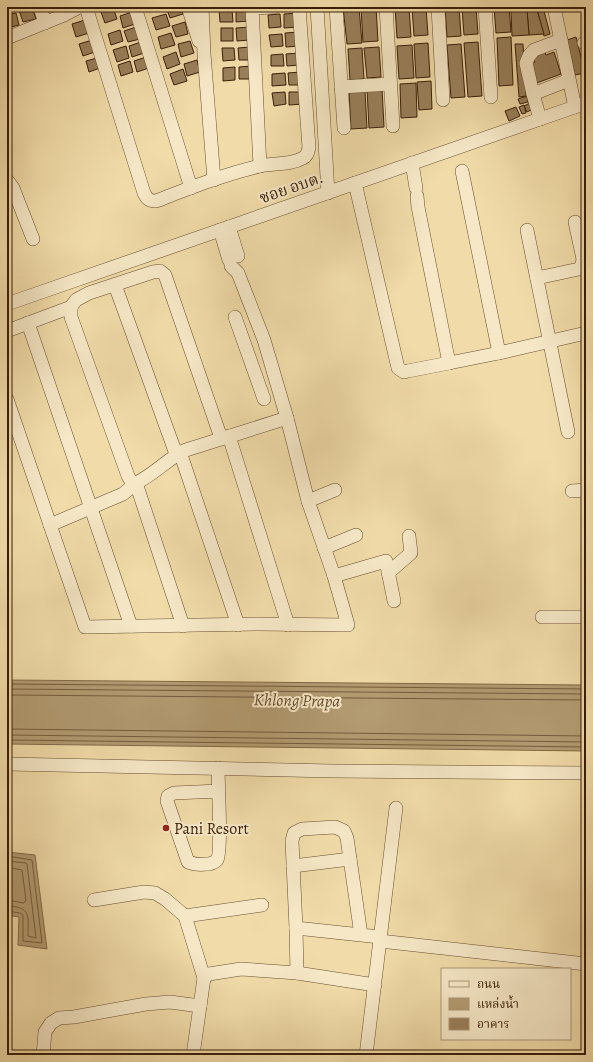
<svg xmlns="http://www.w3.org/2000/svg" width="593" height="1062" viewBox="0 0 593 1062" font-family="Alegreya,'Noto Serif Thai',serif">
	<rect width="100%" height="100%" fill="#f1dca9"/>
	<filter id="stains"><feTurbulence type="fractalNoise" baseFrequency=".005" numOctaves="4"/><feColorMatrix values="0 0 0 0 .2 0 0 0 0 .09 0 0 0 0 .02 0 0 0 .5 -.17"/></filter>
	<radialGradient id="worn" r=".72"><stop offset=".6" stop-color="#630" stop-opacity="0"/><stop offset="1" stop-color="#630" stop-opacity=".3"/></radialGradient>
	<g fill="#b39b72" stroke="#836947">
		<polygon points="7,680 586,685 586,751 7,744"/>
		<polygon points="7,852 35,855 47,949 18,945 19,917 7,915"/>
	</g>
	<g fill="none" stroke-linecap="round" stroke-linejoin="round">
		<g stroke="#765c3c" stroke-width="1">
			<polyline points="7,684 586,689"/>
			<polyline points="7,689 586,694"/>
			<polyline points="7,695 586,700"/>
			<polyline points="7,729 586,736"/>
			<polyline points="7,735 586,742"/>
			<polyline points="7,740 586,747"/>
			<polyline points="7,856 32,860 42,943 23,941 23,915 20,913 7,911"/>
			<path d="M7,861L26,863L27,864L36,938L28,936C28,916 32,907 7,906"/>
			<polyline points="7,867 22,870 26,900 24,903 7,900"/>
		</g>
	</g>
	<g fill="#99805b" stroke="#3a1d07">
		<polygon points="29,7 32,7 36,19 23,22 19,10"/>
		<polygon points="50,7 63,7 63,8 51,11"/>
		<polygon points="113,7 117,19 105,23 101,12"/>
		<polygon points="117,7 131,7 118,11"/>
		<polygon points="148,7 163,7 163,8 149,12"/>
		<polygon points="166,7 180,7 183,14 170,18"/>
		<polygon points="343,7 359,7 362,43 347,44"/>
		<polygon points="361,7 376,7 378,41 363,42"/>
		<polygon points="395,7 409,7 411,37 397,38"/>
		<polygon points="412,7 426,7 428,35 414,36"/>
		<polygon points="445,7 459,7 461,36 447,37"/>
		<polygon points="462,7 476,7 478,34 464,35"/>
		<polygon points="494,7 509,7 511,32 496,33"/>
		<polygon points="511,7 527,7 527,10 511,11"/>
		<polygon points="543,7 550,34 544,36 537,9"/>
		<polygon points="219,9 232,9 233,22 220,22"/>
		<polygon points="249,9 249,21 236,22 236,10"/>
		<polygon points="527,10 537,10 544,34 529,35"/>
		<polygon points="527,10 529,35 512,36 511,11"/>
		<polygon points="132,12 135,24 123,28 120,16"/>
		<polygon points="16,13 19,25 7,28 7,15"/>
		<polygon points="297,13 298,27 284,28 284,14"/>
		<polygon points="166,14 170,26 156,30 152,18"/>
		<polygon points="280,14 281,27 269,28 268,15"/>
		<polygon points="85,20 89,33 76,37 72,24"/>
		<polygon points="185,22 188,34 176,37 172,26"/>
		<polygon points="136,27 140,39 128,42 124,31"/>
		<polygon points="250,27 250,40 237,41 236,28"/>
		<rect x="221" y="28" width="12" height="13"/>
		<polygon points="120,30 123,41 111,45 108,34"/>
		<polygon points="299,32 300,46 286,47 285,33"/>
		<polygon points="171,33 175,45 161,49 158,37"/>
		<polygon points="282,34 283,46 271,47 269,35"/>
		<polygon points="511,37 513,85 499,86 497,38"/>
		<polygon points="576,37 585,73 575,75 567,40"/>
		<polygon points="92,40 95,52 83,56 79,44"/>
		<polygon points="190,41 194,53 181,57 178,44"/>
		<polygon points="141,42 144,53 132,57 129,46"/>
		<polygon points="478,42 482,96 468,97 464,43"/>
		<polygon points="428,43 430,77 416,78 414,44"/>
		<polygon points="461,44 465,97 451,98 447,45"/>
		<polygon points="515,44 523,44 526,96 519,97"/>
		<polygon points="412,45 414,78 399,79 397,46"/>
		<polygon points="126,46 129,58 117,62 113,50"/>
		<polygon points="250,47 251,60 239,60 238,48"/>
		<polygon points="379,47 381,77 367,78 364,48"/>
		<polygon points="222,48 234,48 235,60 223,61"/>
		<polygon points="362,48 364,79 350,80 348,49"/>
		<polygon points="176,52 180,64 167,69 163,57"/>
		<polygon points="545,52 546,55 554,52 561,74 534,84 528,64 535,62 533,56"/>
		<polygon points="299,53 300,65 287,66 286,54"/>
		<polygon points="283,54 284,66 271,66 271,55"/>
		<polygon points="146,57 149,68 137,72 134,61"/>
		<polygon points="97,58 100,68 89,72 86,61"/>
		<polygon points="197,60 200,72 187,76 184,64"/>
		<polygon points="130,61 133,72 121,76 118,65"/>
		<polygon points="251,66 251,79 239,79 239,67"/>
		<polygon points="235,67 235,80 223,81 223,68"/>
		<polygon points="183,69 187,81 174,85 170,74"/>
		<polygon points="300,72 300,85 289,85 288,73"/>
		<polygon points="285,73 286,85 272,86 272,74"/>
		<polygon points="431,81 432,109 419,110 417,82"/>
		<polygon points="416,83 417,117 401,118 400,84"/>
		<polygon points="367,89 382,89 384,127 369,128"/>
		<polygon points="365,91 367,128 351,129 349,92"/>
		<polygon points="285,92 286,104 274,106 272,93"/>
		<polygon points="289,92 302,92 303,104 289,105"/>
		<polygon points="527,96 528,102 520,104 518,99"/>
		<polygon points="530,103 533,109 527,112 524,106"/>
		<polygon points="524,105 526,113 522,114 519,107"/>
		<polygon points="516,107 520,116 509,121 505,111"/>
	</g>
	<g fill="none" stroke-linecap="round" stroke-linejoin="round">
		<g stroke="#684d30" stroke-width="14">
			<g id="minor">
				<polyline points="40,7 45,23"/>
				<path d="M86,7L144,193C147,199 149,201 156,201C190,188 225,174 260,166C274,163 291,165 303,158C307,156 308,152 309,148L299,7"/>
				<polyline points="135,7 191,188"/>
				<polyline points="188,7 199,41"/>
				<polyline points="202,7 204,54 214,180"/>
				<polyline points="252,7 260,166"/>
				<polyline points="317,7 328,193"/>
				<polyline points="336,7 344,128"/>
				<polyline points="386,7 393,126"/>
				<polyline points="438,7 443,100"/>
				<polyline points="485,7 491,97"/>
				<polyline points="554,7 575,107"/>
				<polyline points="252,8 274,7"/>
				<polyline points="7,38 64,15 79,7"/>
				<polyline points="584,43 586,43"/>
				<polyline points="341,87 390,84"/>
				<polyline points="533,94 569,80"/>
				<polyline points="540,119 533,94 526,63 529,56 534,50 561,40"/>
				<polyline points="412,163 416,188"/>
				<polyline points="462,171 499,353"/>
				<polyline points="7,180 13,188 33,239"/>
				<polyline points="355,183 398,368 404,372 408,371 449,363"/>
				<polyline points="417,196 418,207 449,363 499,353 586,333"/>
				<polyline points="229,227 238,256"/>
				<polyline points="220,230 229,260"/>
				<polyline points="527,230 568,432"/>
				<polyline points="537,278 579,269 582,265 583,259 575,222"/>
				<polyline points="115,285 176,454"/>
				<polyline points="7,304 586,103"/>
				<path d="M71,307V317L128,476L131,481L136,483C155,474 168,458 186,450L287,418L264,340L238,273L231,266"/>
				<polyline points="235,317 264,399"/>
				<polyline points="28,323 131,626"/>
				<polyline points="7,331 71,307 76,300 89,293 153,272 160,271 165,275 221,438"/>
				<polyline points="7,399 85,627 259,624 348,625 334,576"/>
				<polyline points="287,418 308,501 334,576 386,561 394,601"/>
				<polyline points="229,436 288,625"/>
				<polyline points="180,452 238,625"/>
				<polyline points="572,491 586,490"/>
				<polyline points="308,501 335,490"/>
				<polyline points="50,525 123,494 136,483 183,626"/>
				<polyline points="324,548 356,535"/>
				<polyline points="388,573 411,553 409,536"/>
				<polyline points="542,617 586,617"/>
				<polyline points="7,764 333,771 586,773"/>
				<path d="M218,768C218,781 222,853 217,860C212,866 195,865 188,862L167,801L168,796L174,793L219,791"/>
				<polyline points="293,866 350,859"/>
				<polyline points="94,900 144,892 155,893 165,899 185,916 204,978"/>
				<polyline points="185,916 262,905"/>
				<polyline points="296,928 297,973"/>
				<polyline points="361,935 347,838 344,831 335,827 302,829 294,833 292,841 296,928 380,937"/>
				<polyline points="380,941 586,964"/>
				<polyline points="43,1055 45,1032 51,1023 59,1018 74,1017 146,1004 170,1002 200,1006"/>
				<polyline points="193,1055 204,978 209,974 241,969 297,973 375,985"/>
				<polyline points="366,1055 396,808"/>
			</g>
		</g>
		<use href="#minor" stroke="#f6e8c7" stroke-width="13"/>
	</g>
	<circle fill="#8f2418" stroke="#f6e8c7" stroke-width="1.5" cx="166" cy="828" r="4"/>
	<g text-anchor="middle" stroke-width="4" stroke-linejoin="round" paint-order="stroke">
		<g font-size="16" fill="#3a1d07" stroke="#f6e8c7">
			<text transform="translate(291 187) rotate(-19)" y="6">ซอย อบต.</text>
		</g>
		<g font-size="16" fill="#3a1d07" stroke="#f6e8c7" text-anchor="start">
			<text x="174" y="834">Pani Resort</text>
		</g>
		<g font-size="17" font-style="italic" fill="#64492c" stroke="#f6e8c7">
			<text transform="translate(297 700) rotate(1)" y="6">Khlong Prapa</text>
		</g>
	</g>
	<rect width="593" height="1062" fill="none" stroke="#f1dca9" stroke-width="24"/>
	<rect x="8" y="8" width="577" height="1046" fill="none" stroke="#3a1d07" stroke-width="2"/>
	<rect x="12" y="12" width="569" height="1038" fill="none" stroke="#3a1d07"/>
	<rect x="441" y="968" width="130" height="72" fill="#f6e8c7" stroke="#ab977a"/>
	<rect x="449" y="981" width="20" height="6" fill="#f6e8c7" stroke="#ab977a"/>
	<text x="477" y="988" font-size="12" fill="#3a1d07">ถนน</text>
	<rect x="449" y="998" width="20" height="12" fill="#b39b72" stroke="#ab977a"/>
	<text x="477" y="1008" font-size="12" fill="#3a1d07">แหล่งน้ำ</text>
	<rect x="449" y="1018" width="20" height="12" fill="#99805b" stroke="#ab977a"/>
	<text x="477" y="1028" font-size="12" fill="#3a1d07">อาคาร</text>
	<rect width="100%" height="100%" filter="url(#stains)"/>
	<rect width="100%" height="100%" fill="url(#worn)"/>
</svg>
